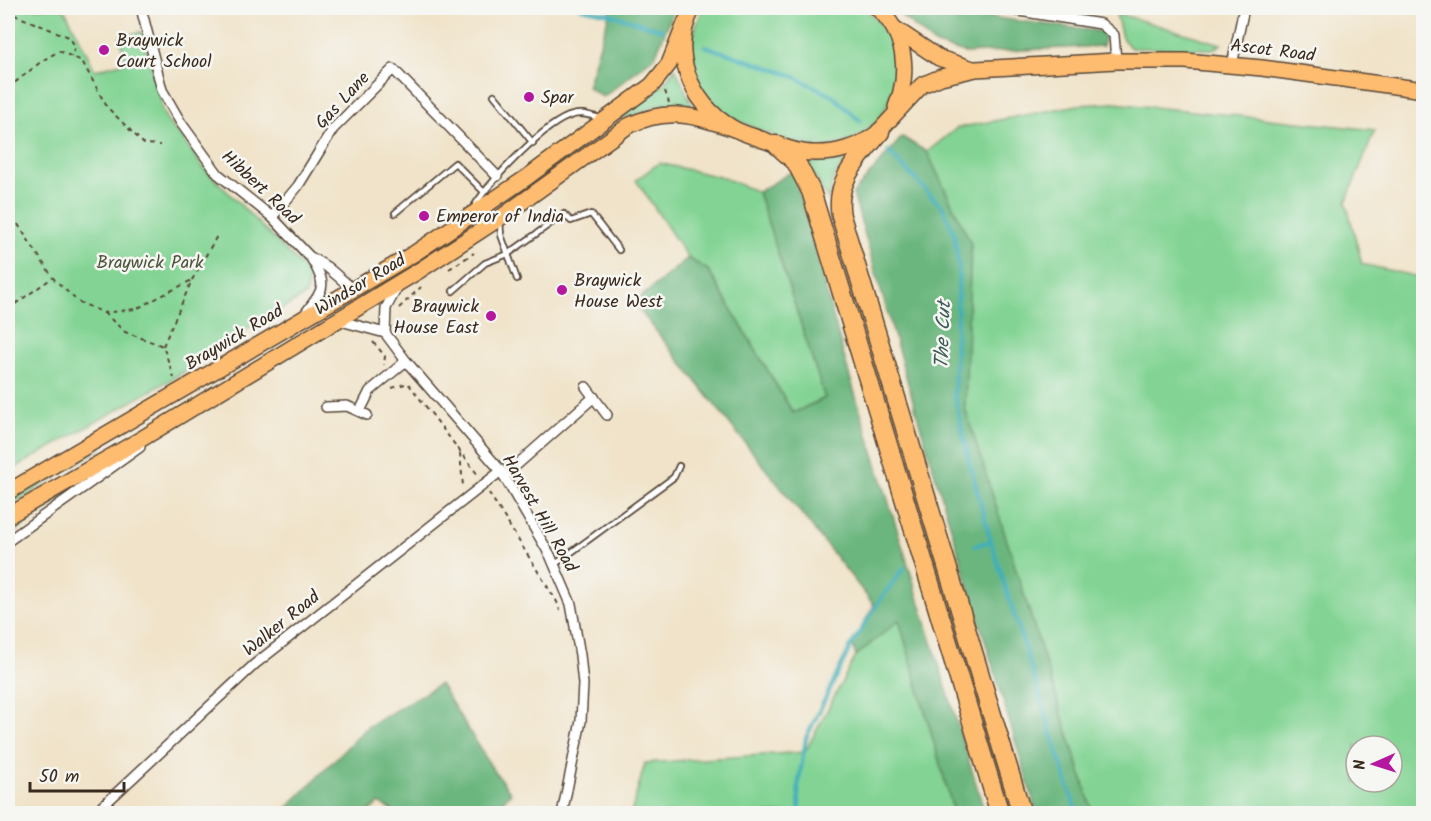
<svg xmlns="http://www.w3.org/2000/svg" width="1431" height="821" viewBox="0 0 1431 821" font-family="Kalam,sans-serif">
	<rect width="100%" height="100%" fill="#f6f6f2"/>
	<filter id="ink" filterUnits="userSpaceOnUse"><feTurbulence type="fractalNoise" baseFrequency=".0167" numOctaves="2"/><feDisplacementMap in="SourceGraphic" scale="12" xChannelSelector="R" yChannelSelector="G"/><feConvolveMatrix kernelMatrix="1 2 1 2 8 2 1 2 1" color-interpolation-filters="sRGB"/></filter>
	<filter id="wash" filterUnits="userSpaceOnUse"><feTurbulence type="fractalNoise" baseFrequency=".008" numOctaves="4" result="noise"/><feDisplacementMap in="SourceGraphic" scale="24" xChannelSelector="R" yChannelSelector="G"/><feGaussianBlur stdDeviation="1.35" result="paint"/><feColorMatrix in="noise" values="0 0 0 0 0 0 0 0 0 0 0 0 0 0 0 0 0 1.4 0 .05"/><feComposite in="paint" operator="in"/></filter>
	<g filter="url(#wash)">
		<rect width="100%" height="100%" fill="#f0e3c9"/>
		<g fill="#83d494" stroke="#5f7f59" stroke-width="1.5" fill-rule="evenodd">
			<polygon points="8,8 64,8 95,70 125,62 120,37 141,32 160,96 162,111 169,124 183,139 202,166 309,274 306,295 214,348 184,372 8,472"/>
			<path d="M704,8H863C919,46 899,136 830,146C802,150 752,128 726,115C689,91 683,44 704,8Z"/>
			<polygon points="1116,13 1221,44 1214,49 1131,48 1122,38"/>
			<polygon points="675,68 692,105 662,104 617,121 664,84"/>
			<path d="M1114,103L1375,130L1346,202L1362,264L1423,278V813H1093L964,408L971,244L927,152L957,128L1078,105ZM1356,746H1392V782H1356Z"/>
			<polygon points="845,161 833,179 828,200 808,163"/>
			<polygon points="659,163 724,178 758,192 825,398 793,413 708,270 688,258 636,180"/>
			<polygon points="100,447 101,449 8,507 8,501"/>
			<polygon points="899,619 954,813 631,814 645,763 805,752 856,656"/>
		</g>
		<g fill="#6ab67e" stroke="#52704e" stroke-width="1.5">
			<polygon points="611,8 675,8 655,56 603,97 587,87"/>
			<polygon points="894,8 937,8 937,10 1104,32 1103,46 965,53 936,45 904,18"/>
			<polygon points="902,137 927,152 971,244 965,408 1093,813 1037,813 918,418 853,194"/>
			<polygon points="793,171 848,371 985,813 954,813 899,620 856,656 852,644 874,605 634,303 688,258 708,270 793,413 825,398 758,192"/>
			<polygon points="105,462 107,465 8,536 8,527"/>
			<polygon points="440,684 492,768 511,793 491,813 397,813 379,803 367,813 282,813 367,727"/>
		</g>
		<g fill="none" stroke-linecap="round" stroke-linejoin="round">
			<g stroke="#3fafbb" stroke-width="4">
				<polyline points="581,8 610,14 662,30"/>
				<polyline points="705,46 791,75 833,96 860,121"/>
				<polyline points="888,151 943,208 954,233 959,268 954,394 969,461 991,541 1077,814"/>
				<polyline points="974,546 991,541"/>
				<polyline points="800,814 798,787 806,738 852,644 880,600 904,568"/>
			</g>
		</g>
	</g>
	<g filter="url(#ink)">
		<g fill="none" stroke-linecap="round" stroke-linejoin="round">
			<g stroke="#564638" stroke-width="8">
				<g id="service">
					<polyline points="494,95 533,143"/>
					<path d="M475,205C490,182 546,121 573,115C583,112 590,116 600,118"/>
					<polyline points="395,213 455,163 484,192"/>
					<polyline points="500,221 501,235 517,279"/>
					<polyline points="453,291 485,263 508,254 564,214 571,221 591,214 619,250"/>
					<polyline points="554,565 674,477 679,466"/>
				</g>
			</g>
			<g stroke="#564638" stroke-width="12">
				<g id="minor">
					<polyline points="141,8 162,90 181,123 218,174 272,217 309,256 327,267 354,290"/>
					<polyline points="1000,8 1101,24 1114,35 1116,61"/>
					<polyline points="1232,65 1244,8"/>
					<polyline points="272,217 298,186 333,129 393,69 497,176"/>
					<path d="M305,314C324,288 328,287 311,258"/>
					<polyline points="337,320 385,333 406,361 501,471 550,555 571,604 580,655 583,684 581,721 562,814"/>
					<polyline points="385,333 386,308 398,286"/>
					<polyline points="586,387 607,415"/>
					<polyline points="326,407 347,406 367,415"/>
					<polyline points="360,411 370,391 406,361"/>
					<polyline points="504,476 594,397"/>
					<polyline points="8,541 140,447"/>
					<polyline points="94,814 255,664 501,471"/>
				</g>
			</g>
			<g stroke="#564638" stroke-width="18">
				<g id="primary">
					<path d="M693,8C669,50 690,103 731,127C742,134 757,137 769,142C783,147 799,153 814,153C835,154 858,147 875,135"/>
					<path d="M877,8C906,33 910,73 896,107"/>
					<polyline points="894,28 939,58 973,69"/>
					<polyline points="883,127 922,85 941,77 976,69 1116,61 1185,61 1262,68 1424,90"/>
					<polyline points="8,492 415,253 526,178 652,85 669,64 686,21"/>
					<path d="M8,516L143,438L420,270L500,218L628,126C667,107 695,115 734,129"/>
				</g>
			</g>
			<g stroke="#564638" stroke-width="21">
				<g id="motorway">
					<path d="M880,132C859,157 834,181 841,216L1022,814"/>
					<polyline points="777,145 796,162 811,191 1000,814"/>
				</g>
			</g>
			<g stroke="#564638" stroke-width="2" stroke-dasharray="4.5 4.5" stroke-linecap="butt">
				<polyline points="15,8 12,14 69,37 75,46 72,57"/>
				<polyline points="8,14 12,14 8,33"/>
				<polyline points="8,88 42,61 59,51 82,61 107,107 144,144 160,145"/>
				<polyline points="665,91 669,103"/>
				<polyline points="8,209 53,278 77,301 104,313 136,309 192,280"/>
				<polyline points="449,269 474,253"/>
				<polyline points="399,308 421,287"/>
				<polyline points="8,309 52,278"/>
				<polyline points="104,313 125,332 163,346 174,378"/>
				<polyline points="373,342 385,356 384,365"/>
				<polyline points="163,346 192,280 218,234"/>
				<polyline points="392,388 408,383 478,475"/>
				<polyline points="460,453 463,486"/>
				<polyline points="489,493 557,602 560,611"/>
			</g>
			<use href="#service" stroke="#fff" stroke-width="4.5"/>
			<use href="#minor" stroke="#fff" stroke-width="9"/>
			<use href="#primary" stroke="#febc70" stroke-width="15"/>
			<use href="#motorway" stroke="#febc70" stroke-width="18"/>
		</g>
	</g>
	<g fill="#b5179e" stroke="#f6f6f2" stroke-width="2">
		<circle cx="104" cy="50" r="6"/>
		<circle cx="529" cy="97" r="6"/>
		<circle cx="424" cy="216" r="6"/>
		<circle cx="562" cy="290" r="6"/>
		<circle cx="491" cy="316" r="6"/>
	</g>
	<g text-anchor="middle" stroke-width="5" stroke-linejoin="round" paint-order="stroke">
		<g font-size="18" fill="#3b2a1e" stroke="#f6f6f2" text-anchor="start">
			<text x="116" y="46">Braywick<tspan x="116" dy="21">Court School</tspan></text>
			<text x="541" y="103">Spar</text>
			<text x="436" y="222">Emperor of India</text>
			<text x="574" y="286">Braywick<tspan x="574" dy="21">House West</tspan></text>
			<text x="479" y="312" text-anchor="end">Braywick<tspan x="479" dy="21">House East</tspan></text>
		</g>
		<g font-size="18" fill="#3b2a1e" stroke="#f6f6f2">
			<text transform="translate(1273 50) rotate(7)" y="6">Ascot Road</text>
			<text transform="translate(342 100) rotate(-47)" y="6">Gas Lane</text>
			<text transform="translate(261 187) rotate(43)" y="6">Hibbert Road</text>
			<text transform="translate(360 284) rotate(-31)" y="6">Windsor Road</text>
			<text transform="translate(234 337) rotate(-31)" y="6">Braywick Road</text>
			<text transform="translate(540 513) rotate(60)" y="6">Harvest Hill Road</text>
			<text transform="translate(281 623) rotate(-39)" y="6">Walker Road</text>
		</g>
		<g font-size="18" fill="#4d543c" stroke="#f6f6f2">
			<text x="150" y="268">Braywick Park</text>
		</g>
		<g font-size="20" font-style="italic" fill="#3c5955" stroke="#f6f6f2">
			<text transform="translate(942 335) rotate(-88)" y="7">The Cut</text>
		</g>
	</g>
	<rect width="1431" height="821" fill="none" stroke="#f6f6f2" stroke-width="30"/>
	<g transform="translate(1374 764) rotate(267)"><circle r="28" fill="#f6f6f2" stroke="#aba49d" stroke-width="1.5"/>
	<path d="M0-4.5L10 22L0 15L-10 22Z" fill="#b5179e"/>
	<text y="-9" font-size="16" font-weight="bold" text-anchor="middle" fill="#3b2a1e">N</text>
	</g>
	<path d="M30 782v9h94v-9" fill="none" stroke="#3b2a1e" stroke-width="3"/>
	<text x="39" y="782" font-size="18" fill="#3b2a1e" stroke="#f6f6f2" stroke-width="4.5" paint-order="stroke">50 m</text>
</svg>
